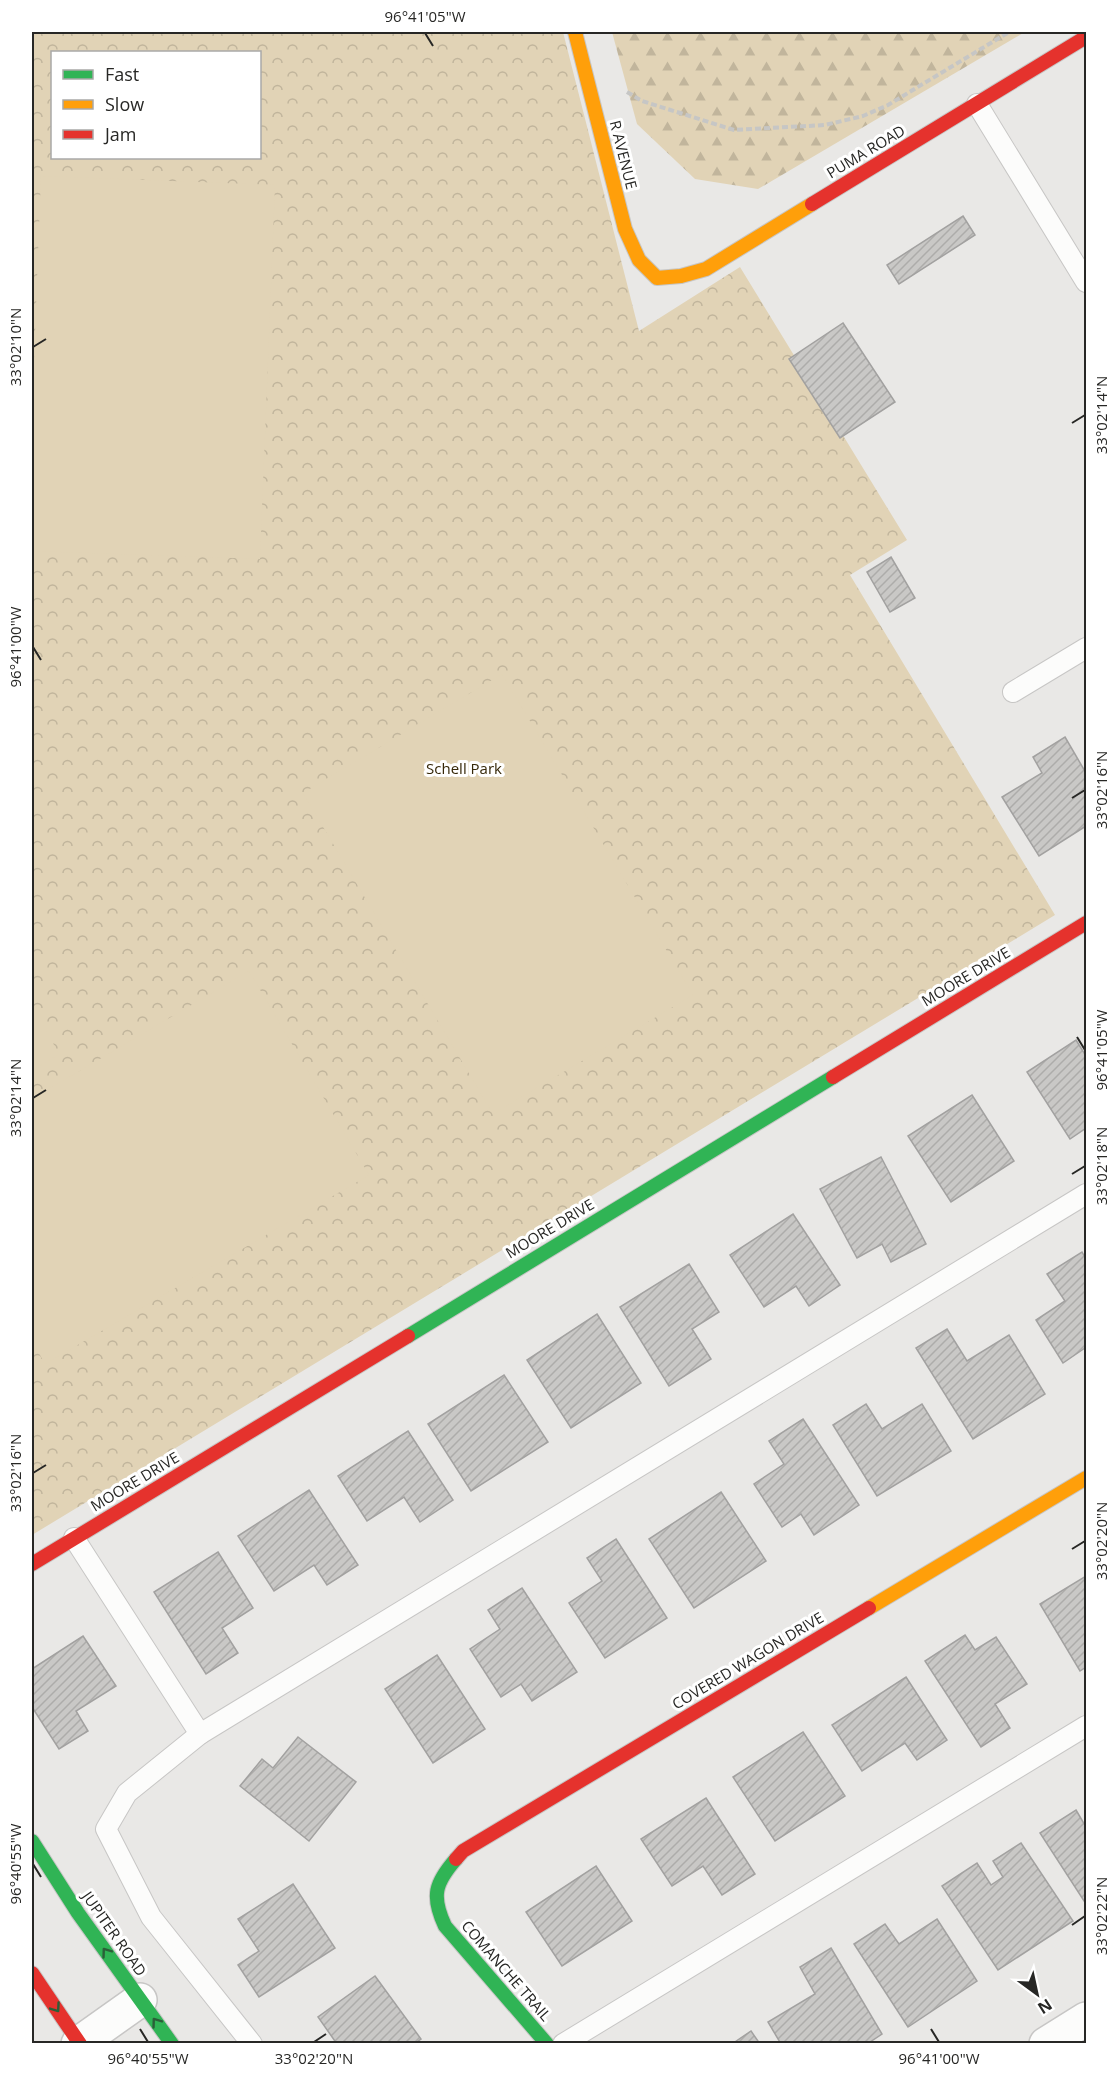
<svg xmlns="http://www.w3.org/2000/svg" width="1118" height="2075" viewBox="0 0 1118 2075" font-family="'Open Sans',sans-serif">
	<defs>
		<pattern id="forest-firs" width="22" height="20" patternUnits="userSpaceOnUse" patternTransform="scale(1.5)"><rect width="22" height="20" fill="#e1d3b6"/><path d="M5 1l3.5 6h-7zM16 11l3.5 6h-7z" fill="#c1b59c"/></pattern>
		<pattern id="park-crowns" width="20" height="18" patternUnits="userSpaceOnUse" patternTransform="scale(1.5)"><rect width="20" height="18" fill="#e1d3b6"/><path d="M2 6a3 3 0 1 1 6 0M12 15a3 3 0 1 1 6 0" fill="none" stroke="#c1b59c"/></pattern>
		<pattern id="building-hatch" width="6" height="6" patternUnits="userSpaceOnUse" patternTransform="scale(1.5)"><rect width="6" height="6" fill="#c9c8c6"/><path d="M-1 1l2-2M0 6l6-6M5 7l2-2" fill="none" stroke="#adacaa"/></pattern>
	</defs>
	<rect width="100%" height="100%" fill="#e9e8e6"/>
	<polygon fill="url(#forest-firs)" points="612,32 1025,32 758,189 695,179 637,124"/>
	<path fill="url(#park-crowns)" fill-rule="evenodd" d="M32,32H563L639,331L740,267L907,540L850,575L1055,915L32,1535ZM52,52H260V158H52Z"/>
	<g fill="#e1d3b6">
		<polygon points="41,176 275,185 260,559 32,551 32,413"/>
		<polygon points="502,674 693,995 493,1114 303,793"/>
		<polygon points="249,971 369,1175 45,1364 32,1341 32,1099"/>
		<polygon points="32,1005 59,1054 32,1071"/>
	</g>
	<g fill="url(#building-hatch)" stroke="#a2a1a0" stroke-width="1.5">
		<polygon points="963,216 975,235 899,284 887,265"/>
		<polygon points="843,323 895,402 840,438 789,359"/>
		<polygon points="891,557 915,598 890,612 867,572"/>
		<polygon points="1065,737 1086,773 1086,826 1039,856 1002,797 1042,773 1033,757"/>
		<polygon points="1076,1040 1086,1056 1086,1128 1070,1139 1027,1072"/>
		<polygon points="972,1095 1014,1161 951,1202 908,1136"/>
		<polygon points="881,1157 926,1244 891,1262 882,1244 857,1258 820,1189"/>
		<polygon points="793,1214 840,1285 809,1306 796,1286 764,1307 730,1255"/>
		<polygon points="1082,1252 1086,1259 1086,1350 1085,1348 1063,1363 1036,1320 1065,1301 1047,1274"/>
		<polygon points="689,1264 719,1312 692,1329 711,1359 669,1386 620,1307"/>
		<polygon points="597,1314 641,1383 571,1428 527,1360"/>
		<polygon points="947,1329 967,1361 1009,1335 1045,1394 973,1439 916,1348"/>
		<polygon points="504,1375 548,1442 471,1491 428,1424"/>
		<polygon points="866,1404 882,1429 922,1404 951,1451 877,1496 833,1425"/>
		<polygon points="803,1419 859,1505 814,1535 801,1514 782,1527 754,1484 784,1464 769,1441"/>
		<polygon points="408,1431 453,1500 420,1522 404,1497 367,1521 338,1476"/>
		<polygon points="309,1490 358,1565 327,1585 314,1565 274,1591 238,1536"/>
		<polygon points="721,1492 766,1561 694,1608 649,1539"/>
		<polygon points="616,1539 667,1618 605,1658 569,1603 602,1581 587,1558"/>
		<polygon points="218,1552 253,1608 222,1628 238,1653 206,1674 154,1592"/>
		<polygon points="1086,1576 1086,1667 1080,1671 1040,1604"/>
		<polygon points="522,1588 577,1672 532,1701 521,1684 501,1697 470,1649 500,1629 488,1610"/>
		<polygon points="965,1635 975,1650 996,1637 1027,1684 995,1704 1010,1728 981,1747 925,1661"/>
		<polygon points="83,1636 116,1686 76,1711 88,1731 59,1749 32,1707 32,1669"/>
		<polygon points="437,1655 485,1729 433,1763 385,1689"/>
		<polygon points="906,1677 947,1740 917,1760 905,1743 862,1771 832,1725"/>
		<polygon points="803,1732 845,1796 775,1841 733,1777"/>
		<polygon points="298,1737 356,1782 309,1841 240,1786 262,1759 273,1768"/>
		<polygon points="706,1798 755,1874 722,1895 703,1866 672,1886 641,1839"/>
		<polygon points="1076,1810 1086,1827 1086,1904 1040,1833"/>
		<polygon points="1021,1843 1073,1921 998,1970 942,1886 977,1863 991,1885 1003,1877 993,1861"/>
		<polygon points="596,1866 632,1921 562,1966 526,1912"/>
		<polygon points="293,1884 335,1948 259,1997 238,1965 259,1951 238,1919"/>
		<polygon points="937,1919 977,1981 908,2027 854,1944 885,1924 899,1944"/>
		<polygon points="831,1948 882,2034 867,2044 781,2044 768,2022 815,1994 800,1967"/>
		<polygon points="375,1976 421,2039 414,2044 337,2044 318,2017"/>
		<polygon points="751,2031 760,2044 732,2044"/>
	</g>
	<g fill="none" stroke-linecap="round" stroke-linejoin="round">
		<g stroke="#c7c6c5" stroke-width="22">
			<g id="lane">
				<polyline points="977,104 1086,282"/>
				<polyline points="1013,692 1086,648"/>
				<polyline points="74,1538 200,1734 1086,1194"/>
				<polyline points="200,1734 127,1793 106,1829 151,1917 252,2044"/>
				<polyline points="563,2044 1086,1726"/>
			</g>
		</g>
		<g stroke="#c7c6c5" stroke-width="36">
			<g id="street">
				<polyline points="78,2044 140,2000"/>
				<polyline points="1046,2044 1086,2019"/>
			</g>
		</g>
		<g stroke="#c7c6c5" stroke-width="16">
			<g id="fast">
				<polyline points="408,1336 833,1077"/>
				<polyline points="32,1841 78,1913 172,2044"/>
				<path d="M456,1859C435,1883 431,1896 445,1926L547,2044"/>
			</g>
		</g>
		<g stroke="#c7c6c5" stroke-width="16">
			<g id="slow">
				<polyline points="575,32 625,229 639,260 657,278 681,276 706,269 812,204"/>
				<polyline points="869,1608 1086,1478"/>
			</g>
		</g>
		<g stroke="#c7c6c5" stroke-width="16">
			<g id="jam">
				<polyline points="812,204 1086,37"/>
				<polyline points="833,1077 1086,923"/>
				<polyline points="32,1564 408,1336"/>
				<polyline points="456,1859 463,1851 869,1608"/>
				<polyline points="32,1973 80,2044"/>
			</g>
		</g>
		<polyline stroke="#c6c6c5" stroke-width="4" stroke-dasharray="6 3" stroke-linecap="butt" points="627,92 642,101 734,130 825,125 863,116 888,105 1009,32"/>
		<use href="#lane" stroke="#fcfcfb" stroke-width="20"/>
		<use href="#street" stroke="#fcfcfb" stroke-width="33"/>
		<use href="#fast" stroke="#30b455" stroke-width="14"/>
		<use href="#slow" stroke="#ff9f0a" stroke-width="14"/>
		<use href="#jam" stroke="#e5322d" stroke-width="14"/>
	</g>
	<defs><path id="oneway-chevron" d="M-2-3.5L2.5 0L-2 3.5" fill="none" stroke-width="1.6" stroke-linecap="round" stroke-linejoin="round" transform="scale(1.5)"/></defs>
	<g stroke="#2b5f38">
		<use href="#oneway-chevron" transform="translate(106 1952) rotate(-126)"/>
		<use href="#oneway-chevron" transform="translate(56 2008) rotate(55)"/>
		<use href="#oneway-chevron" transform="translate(156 2022) rotate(-126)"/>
	</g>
	<path fill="none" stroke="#272725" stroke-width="2" d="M425,33L433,46M33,347L46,339M1072,423L1085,415M33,647L41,660M1072,798L1085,790M1077,1037L1085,1050M33,1098L46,1090M1072,1174L1085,1166M33,1473L46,1465M1072,1549L1085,1541M33,1864L41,1877M1072,1925L1085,1916M140,2029L148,2042M931,2029L939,2042M314,2042L326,2034"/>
	<g text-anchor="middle" stroke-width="6" stroke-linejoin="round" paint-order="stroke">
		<g font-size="15" fill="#272725" stroke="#fff">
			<text transform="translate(866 152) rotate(-31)" y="5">PUMA ROAD</text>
			<text transform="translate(623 155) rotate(76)" y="5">R AVENUE</text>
			<text transform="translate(966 977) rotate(-31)" y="5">MOORE DRIVE</text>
			<text transform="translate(550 1229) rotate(-31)" y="5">MOORE DRIVE</text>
			<text transform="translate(135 1482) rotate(-31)" y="5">MOORE DRIVE</text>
			<text transform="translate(748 1661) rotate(-31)" y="5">COVERED WAGON DRIVE</text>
			<text transform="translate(114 1934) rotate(55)" y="5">JUPITER ROAD</text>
			<text transform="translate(506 1971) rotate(49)" y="5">COMANCHE TRAIL</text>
		</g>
		<g font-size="15" fill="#352708" stroke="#fff">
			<text x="464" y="774">Schell Park</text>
		</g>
	</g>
	<rect width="1118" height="2075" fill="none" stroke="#ffffff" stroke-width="66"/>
	<rect x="51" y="51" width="210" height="108" fill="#ffffff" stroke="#a9a9a8" stroke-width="1.5"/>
	<rect x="63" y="70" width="30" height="9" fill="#30b455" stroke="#a9a9a8" stroke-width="1.5"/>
	<text x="105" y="81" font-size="18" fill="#272725">Fast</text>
	<rect x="63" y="100" width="30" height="9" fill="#ff9f0a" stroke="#a9a9a8" stroke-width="1.5"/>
	<text x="105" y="111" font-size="18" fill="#272725">Slow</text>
	<rect x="63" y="130" width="30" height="9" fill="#e5322d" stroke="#a9a9a8" stroke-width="1.5"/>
	<text x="105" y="141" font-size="18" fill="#272725">Jam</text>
	<g transform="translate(1037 1994) rotate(147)" stroke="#ffffff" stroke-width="4.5" paint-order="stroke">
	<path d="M0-4.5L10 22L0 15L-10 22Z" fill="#272725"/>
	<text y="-9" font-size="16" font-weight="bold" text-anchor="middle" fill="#272725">N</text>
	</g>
	<rect x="33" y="33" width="1052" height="2009" fill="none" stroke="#272725" stroke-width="2"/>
	<g font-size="15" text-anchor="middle" fill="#272725">
		<text x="425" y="22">96°41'05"W</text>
		<text transform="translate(16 347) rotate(-90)" y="5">33°02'10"N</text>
		<text transform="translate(1102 415) rotate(-90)" y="5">33°02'14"N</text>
		<text transform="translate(16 647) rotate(-90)" y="5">96°41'00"W</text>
		<text transform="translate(1102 790) rotate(-90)" y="5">33°02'16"N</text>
		<text transform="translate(1102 1050) rotate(-90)" y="5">96°41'05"W</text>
		<text transform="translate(16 1098) rotate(-90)" y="5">33°02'14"N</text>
		<text transform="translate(1102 1166) rotate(-90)" y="5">33°02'18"N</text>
		<text transform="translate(16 1473) rotate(-90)" y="5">33°02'16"N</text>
		<text transform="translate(1102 1541) rotate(-90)" y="5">33°02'20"N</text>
		<text transform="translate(16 1864) rotate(-90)" y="5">96°40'55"W</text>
		<text transform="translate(1102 1916) rotate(-90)" y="5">33°02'22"N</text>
		<text x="148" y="2064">96°40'55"W</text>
		<text x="314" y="2064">33°02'20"N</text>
		<text x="939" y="2064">96°41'00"W</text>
	</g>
</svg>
